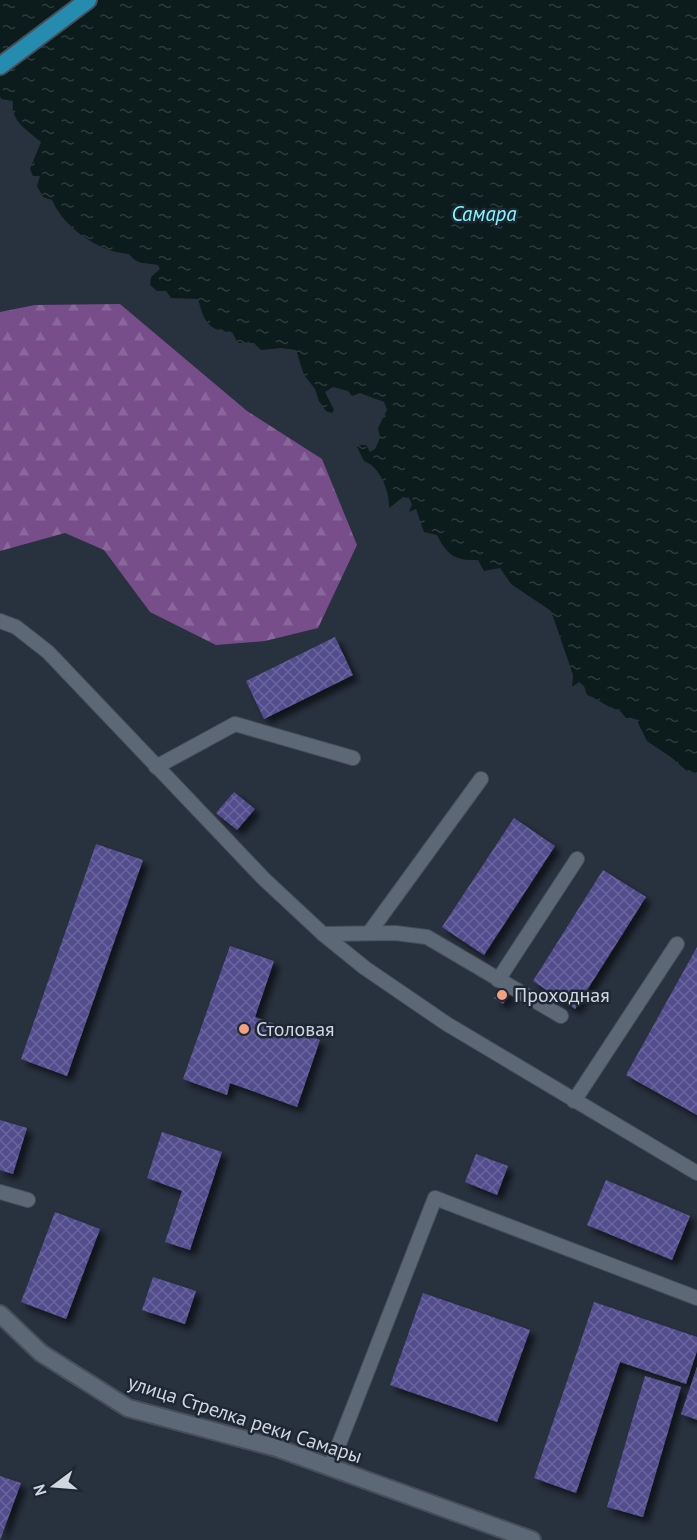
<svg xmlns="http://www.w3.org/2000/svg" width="697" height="1540" viewBox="0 0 697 1540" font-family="'PT Sans',sans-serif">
	<defs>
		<pattern id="forest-firs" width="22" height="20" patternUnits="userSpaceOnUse" patternTransform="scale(1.5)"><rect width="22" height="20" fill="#774e8a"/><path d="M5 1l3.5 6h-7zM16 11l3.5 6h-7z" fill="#89679a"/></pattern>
		<pattern id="water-ripples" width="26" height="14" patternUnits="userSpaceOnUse" patternTransform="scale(1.5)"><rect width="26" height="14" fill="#0c1b1b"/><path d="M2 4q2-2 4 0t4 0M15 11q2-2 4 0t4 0" fill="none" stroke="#2e3b3c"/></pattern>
		<pattern id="building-cross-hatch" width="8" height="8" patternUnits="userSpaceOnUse" patternTransform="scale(1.5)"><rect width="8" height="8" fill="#534d8e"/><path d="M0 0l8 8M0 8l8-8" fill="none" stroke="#6b669d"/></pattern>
		<filter id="shadow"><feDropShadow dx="5.5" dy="5.5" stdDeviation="3" flood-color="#0009"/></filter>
	</defs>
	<rect width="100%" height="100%" fill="#28313e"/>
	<polygon fill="url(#forest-firs)" points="120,304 247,411 322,459 357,545 318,628 265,641 216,645 150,612 104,550 65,533 0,551 0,312 35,305"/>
	<path fill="url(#water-ripples)" d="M0,0H697V773L688,772L672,758L647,741L636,719L626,718L619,710C607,708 599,699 587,695L584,686L579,682L572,687L573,675L551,611L511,584L500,568L484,571L478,560C455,561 447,555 437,535L424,532L416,509L409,512L412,504L409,498L403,497L389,508C390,491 380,467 364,461L356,445H366L370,452L375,449L380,438L378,428L387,410L384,402L360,393L352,396L348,391L333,387L325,392L334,410L332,413L326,411L319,401L315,389L304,375L296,350L281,348L261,350L254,343H238L232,332C207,331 204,320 198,299L171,298L166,291H157L150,285L151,277L160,269L158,265C146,262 138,266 129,254C99,252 64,228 52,200L43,197L37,186L40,176H33L30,169L41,142C27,130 10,121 13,101L1,99L0,96Z"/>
	<g fill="url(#building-cross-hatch)" filter="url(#shadow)">
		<polygon points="335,637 353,675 264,719 246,681"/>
		<polygon points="234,792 255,809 237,830 216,813"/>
		<polygon points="514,818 555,846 484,955 442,927"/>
		<polygon points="96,844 143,860 67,1076 21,1059"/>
		<polygon points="603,870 646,897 575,1009 533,981"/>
		<polygon points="230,946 274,961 255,1017 320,1040 297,1107 230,1083 227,1095 183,1079"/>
		<polygon points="697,947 697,1115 626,1075"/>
		<polygon points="501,987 510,993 503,1004 494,998"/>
		<polygon points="0,1120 27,1128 13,1174 0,1170"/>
		<polygon points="162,1132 222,1152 190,1250 165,1242 182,1191 147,1178"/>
		<polygon points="476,1154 508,1166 497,1195 465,1182"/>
		<polygon points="606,1180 690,1216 672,1260 587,1225"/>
		<polygon points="55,1212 100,1229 66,1319 21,1302"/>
		<polygon points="153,1277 196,1291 185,1324 142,1310"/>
		<polygon points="423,1293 530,1330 497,1422 390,1385"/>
		<polygon points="594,1302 697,1337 697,1351 686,1384 620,1362 576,1493 534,1478"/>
		<polygon points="697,1367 697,1420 681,1414"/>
		<polygon points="645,1376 681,1387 643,1517 607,1507"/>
		<polygon points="0,1476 21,1483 0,1540"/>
	</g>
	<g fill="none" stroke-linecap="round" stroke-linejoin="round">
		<g stroke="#464e59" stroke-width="16">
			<g id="service">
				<polyline points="0,621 16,627 48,652 264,879 323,934 365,968 447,1024 697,1173"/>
				<polyline points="156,767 235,724 353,758"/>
				<polyline points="369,933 481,779"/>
				<polyline points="323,934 395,933 427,937 561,1016"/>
				<polyline points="498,980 577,859"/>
				<polyline points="574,1101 677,944"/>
				<polyline points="0,1192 28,1200"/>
				<polyline points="330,1467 435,1198 697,1298"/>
			</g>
		</g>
		<g stroke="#464e59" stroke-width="20">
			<polyline id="minor" points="0,1314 41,1353 128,1408 277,1448 532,1540"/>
		</g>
		<g stroke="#464e59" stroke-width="20">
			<polyline id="primary" points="0,66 88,0"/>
		</g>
		<use href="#service" stroke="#5d6877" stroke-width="14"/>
		<use href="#minor" stroke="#5d6877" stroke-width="16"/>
		<use href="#primary" stroke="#268caf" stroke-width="16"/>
	</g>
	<g fill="#f2a080" stroke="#1e2734" stroke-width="2">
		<circle cx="502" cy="995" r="6"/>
		<circle cx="244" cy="1029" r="6"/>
	</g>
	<g text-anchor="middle" stroke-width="5" stroke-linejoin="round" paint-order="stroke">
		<g font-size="20" fill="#d0d6de" stroke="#1e2734" text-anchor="start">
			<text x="514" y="1002">Проходная</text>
			<text x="256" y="1036">Столовая</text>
		</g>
		<g font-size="20" fill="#d0d6de" stroke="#1e2734">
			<text transform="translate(245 1419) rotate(18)" y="7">улица Стрелка реки Самары</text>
		</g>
		<g font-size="21" font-style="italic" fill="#83f8fc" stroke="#1e2734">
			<text x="484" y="221">Самара</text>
		</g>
	</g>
	<g transform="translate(54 1486) rotate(254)" stroke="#1e2734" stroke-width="4.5" paint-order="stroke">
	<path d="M0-4.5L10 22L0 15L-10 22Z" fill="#d0d6de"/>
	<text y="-9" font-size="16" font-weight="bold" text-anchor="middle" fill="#d0d6de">N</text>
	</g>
</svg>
